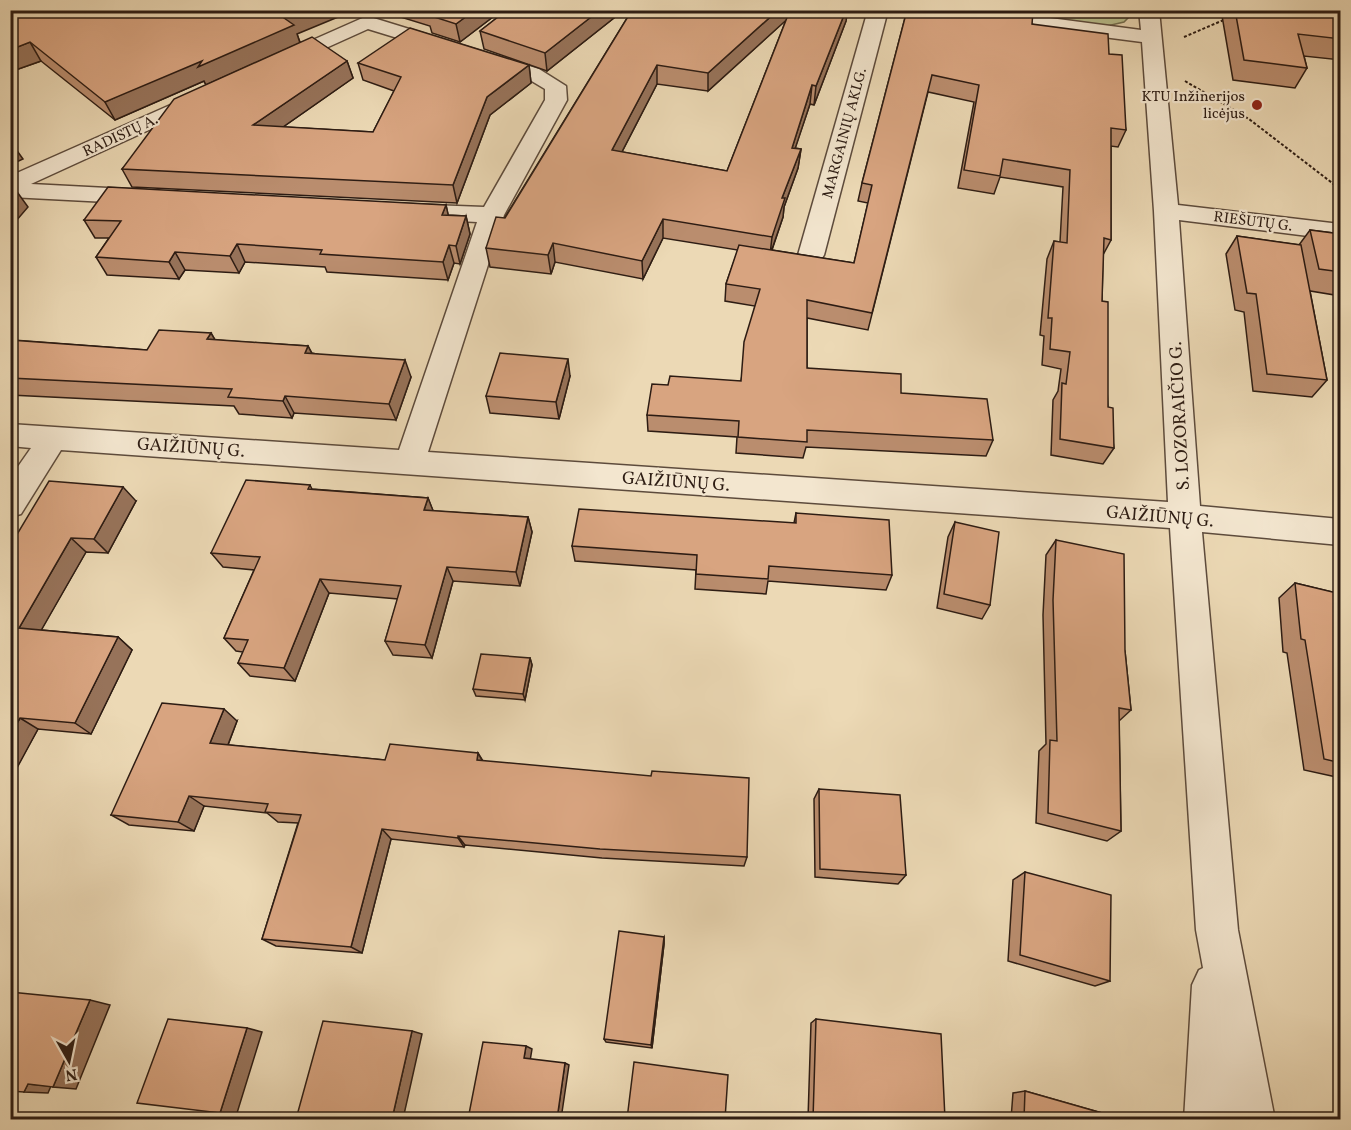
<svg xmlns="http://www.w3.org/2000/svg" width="1351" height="1130" viewBox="0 0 1351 1130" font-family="Vollkorn,serif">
	<rect width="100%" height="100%" fill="#ecd9b5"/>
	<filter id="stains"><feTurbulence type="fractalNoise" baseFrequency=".00333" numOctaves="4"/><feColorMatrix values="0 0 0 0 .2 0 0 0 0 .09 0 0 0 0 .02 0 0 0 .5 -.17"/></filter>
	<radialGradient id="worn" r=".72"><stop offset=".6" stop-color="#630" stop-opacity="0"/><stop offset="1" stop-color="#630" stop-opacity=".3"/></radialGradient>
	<polygon fill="#b9bf8d" stroke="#736e50" stroke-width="1.5" points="1131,10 1131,15 1124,22 1107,26 988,11"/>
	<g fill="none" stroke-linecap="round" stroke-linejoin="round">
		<g stroke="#5d4b3c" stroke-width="3">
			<g id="minor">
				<polygon points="868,10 888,10 824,255 820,261 811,263 802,261 798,255"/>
				<polygon points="932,10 990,10 1141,30 1139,10 1159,10 1178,205 1340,224 1340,240 1179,220 1200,506 1340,519 1340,545 1202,532 1238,930 1275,1120 1184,1120 1192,985 1199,970 1203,968 1196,930 1170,528 61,450 21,514 10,517 10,478 31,448 10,446 10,424 399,450 477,222 404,218 395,216 392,211 395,206 404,204 484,207 545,100 545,89 525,77 368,29 286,66 272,66 269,62 272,58 367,16 539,69 566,86 567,100 504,215 428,452 1168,502 1154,211 1142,42 941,16"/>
				<polygon points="202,91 210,92 213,97 210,102 31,184 146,190 154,192 158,197 154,202 146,204 10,197 10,176"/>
			</g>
		</g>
		<g stroke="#2d1c13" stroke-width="2" stroke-dasharray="3 2" stroke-linecap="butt">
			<polyline points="1184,37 1226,19"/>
			<polyline points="1185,81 1249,119 1340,189"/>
		</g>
		<use href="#minor" fill="#f3e6cf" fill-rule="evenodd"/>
	</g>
	<g fill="#ba8d6e" stroke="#2d1c13" stroke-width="1.5" fill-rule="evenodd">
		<polygon points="10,10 297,34 300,42 347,61 353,78 283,127 373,132 394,91 363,80 358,63 529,65 531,83 490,115 457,203 132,187 122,169 206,85 204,81 115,120 41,61 10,72"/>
		<polygon points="378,10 502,10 460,42 432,33 430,26"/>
		<polygon points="507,10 624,10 547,71 484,49 480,31"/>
		<path d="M632,10L846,21L814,105L810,104L795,148L801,149L798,168L784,207L783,217L772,250L854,263L868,203L858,201L862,183L907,10L974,16L975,10H1030L1032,24L1109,54L1126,130L1118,147L1111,146V240L1103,255L1102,301L1108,407L1114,448L1103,464L1051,455L1053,400L1058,391L1061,369L1042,365L1044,336L1040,335L1047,259L1054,241L1060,242L1063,187L1000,177L994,194L958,188L974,102L928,92L868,330L807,318V368L901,393L993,440L986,456L806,447L803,458L736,453L737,437L648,431L647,415L668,385L741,381L755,306L725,301L726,284L738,250L663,238L643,279L555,262L551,274L490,267L486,248ZM786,20L727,171L622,152L657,84L708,91Z"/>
		<polygon points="1221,10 1341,10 1341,60 1304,56 1307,68 1295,88 1233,80"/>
		<polygon points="446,205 448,215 466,216 470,234 460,264 454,263 448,280 327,272 325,267 245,262 239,273 185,270 179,279 107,275 96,257 109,238 95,238 84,220"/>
		<polygon points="1310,230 1341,234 1341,296 1310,291 1327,380 1312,397 1253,391 1244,312 1235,310 1226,254 1237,236 1299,245"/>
		<polygon points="211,333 215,340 308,346 312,353 411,377 396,420 294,413 292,418 239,414 234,406 10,395 10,337 13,340 147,350"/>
		<polygon points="570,376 559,419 490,413 486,396"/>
		<polygon points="310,485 312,489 428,498 433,511 528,517 532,532 520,586 453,581 432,658 393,655 385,641 398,599 329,593 295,681 250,676 238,663 243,652 236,651 224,638 254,570 223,567 211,553"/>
		<polygon points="136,501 108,553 86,552 41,630 118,637 132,650 91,734 38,729 10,779 10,546"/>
		<polygon points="796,513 892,575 886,590 768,581 766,594 695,589 696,570 575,561 572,546 794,523"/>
		<polygon points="955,522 990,605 982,619 937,608 948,537"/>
		<polygon points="1056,540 1125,651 1131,710 1119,721 1121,831 1107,841 1036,823 1039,751 1046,744 1043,615 1046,555"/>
		<polygon points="1295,583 1341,594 1341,778 1304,770 1287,653 1283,652 1279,598"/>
		<polygon points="530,658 532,665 525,700 476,696 473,689"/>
		<polygon points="237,721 228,745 385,760 478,753 483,761 747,857 744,866 602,858 465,845 464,847 391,839 362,953 276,946 262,939 298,823 278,822 267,813 204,806 194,831 129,825 111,815"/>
		<polygon points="819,789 906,875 898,884 815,877 814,799"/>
		<polygon points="1341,845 1341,886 1335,848"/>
		<polygon points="1025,872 1110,981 1095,986 1008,961 1013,880"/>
		<polygon points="664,937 664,944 652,1048 606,1042 604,1039"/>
		<polygon points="816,1019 945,1119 808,1119 811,1023"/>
		<polygon points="1025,1091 1123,1119 1011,1119 1013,1093"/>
	</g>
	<g fill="#97735a" stroke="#2d1c13" stroke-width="1.5">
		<polygon points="304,10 355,10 297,34 300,43 206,85 204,81 115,120 105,102 284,18"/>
		<polygon points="475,10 502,10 460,42 456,24"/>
		<polygon points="600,10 624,10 547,71 545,53"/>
		<polygon points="778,10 793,10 793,14 708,91 708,73"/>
		<polygon points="846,10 848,10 846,21 814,105 816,86"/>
		<polygon points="30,42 41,61 10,72 10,50"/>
		<polygon points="347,61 353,78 260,143 253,125"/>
		<polygon points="529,65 531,83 490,115 457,203 453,185 487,97"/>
		<polygon points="657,65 657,84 613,169 612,150"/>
		<polygon points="812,85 810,104 789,167 792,148"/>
		<polygon points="10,141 23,159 10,165"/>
		<polygon points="801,149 798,168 784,207 783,217 770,255 772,237 782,198"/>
		<polygon points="15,189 28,207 10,228 10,195"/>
		<polygon points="446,205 450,223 442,215"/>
		<polygon points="466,216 470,234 460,264 456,246"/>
		<polygon points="663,219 663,238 643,279 642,261"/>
		<polygon points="553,243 555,262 551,274 548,255"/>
		<polygon points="237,244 245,262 239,273 230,256"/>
		<polygon points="449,245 454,263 448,280 443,262"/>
		<polygon points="175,252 185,270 179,279 169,262"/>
		<polygon points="211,333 221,350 207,339"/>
		<polygon points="308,346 317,364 305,353"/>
		<polygon points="568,359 570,376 559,419 556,402"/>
		<polygon points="405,360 411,377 396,420 389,404"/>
		<polygon points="285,396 294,413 292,418 283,401"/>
		<polygon points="123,487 136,501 108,553 94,539"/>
		<polygon points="428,498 434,513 424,510"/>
		<polygon points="528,517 532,532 520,586 516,572"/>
		<polygon points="71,538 86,552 35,641 19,628"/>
		<polygon points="447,567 453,581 432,658 425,645"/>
		<polygon points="320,579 329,593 295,681 284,668"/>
		<polygon points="118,637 132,650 91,734 75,723"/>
		<polygon points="530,658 532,665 525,700 523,694"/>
		<polygon points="224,709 237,721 224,755 210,743"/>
		<polygon points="20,718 38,729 11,779 10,735"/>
		<polygon points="478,753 484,764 477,760"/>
		<polygon points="189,796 204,806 194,831 178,822"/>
		<polygon points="382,829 391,839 362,953 351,947"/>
		<polygon points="458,836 465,845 464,847 458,838"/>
		<polygon points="664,937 664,944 652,1048 651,1045"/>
		<polygon points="90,1000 110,1005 76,1089 53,1087"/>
		<polygon points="247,1028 262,1032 237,1113 220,1113"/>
		<polygon points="412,1031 422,1034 403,1119 392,1119"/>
		<polygon points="526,1046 532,1049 530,1061 524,1058"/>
		<polygon points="565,1063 569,1065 561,1119 557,1119"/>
		<polygon points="28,1084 51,1086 48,1093 24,1092"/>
	</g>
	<g fill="#d8a480" stroke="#2d1c13" stroke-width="1.5">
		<polygon points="17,10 304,10 284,18 294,25 198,67 202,61 105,102 30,42 10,50 10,13"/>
		<polygon points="435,10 475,10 456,24 428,15"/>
		<polygon points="507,10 600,10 545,53 480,31"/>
		<polygon points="632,10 778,10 708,73 657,65 612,150 727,171 790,10 846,10 816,86 812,85 792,148 801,149 782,198 785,198 772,237 663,219 642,261 553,243 548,255 486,248 496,217 505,218"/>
		<polygon points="907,10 938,10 975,16 976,10 1018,10 1033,12 1032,24 1108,34 1109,54 1122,55 1126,130 1111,128 1111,240 1104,238 1102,301 1108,302 1108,407 1113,408 1114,448 1060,439 1062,383 1066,384 1070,352 1050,349 1052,318 1048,318 1054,241 1067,243 1070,170 1003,159 1000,176 964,170 979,85 932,75 872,313 807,300 807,368 901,374 901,393 987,399 993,440 807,430 807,442 738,437 739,421 647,415 652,384 668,385 670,376 741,381 744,342 760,289 726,284 739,245 854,263 872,185 862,183"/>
		<polygon points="1235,10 1341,10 1341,39 1298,34 1307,68 1244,60"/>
		<polygon points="410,28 529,65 487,97 453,185 122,169 174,99 312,37 347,61 253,125 373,132 401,77 358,63"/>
		<polygon points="108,187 446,205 442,215 466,216 456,246 449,245 443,262 320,254 322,250 237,244 230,256 175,252 169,262 96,257 121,221 84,220"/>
		<polygon points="10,189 15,189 10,195"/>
		<polygon points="1310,230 1341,234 1341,272 1319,269"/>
		<polygon points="1237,236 1301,245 1327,380 1267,374 1256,294 1247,293"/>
		<polygon points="159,330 211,333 207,339 308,346 305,353 405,360 389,404 285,396 283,401 228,397 232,389 10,378 10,340 147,350"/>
		<polygon points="500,353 568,359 556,402 486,396"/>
		<polygon points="246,480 310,485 308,489 428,498 424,510 528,517 516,572 447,567 425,645 385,641 401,586 320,579 284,668 238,663 248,640 224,638 260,557 211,553"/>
		<polygon points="49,481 123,487 94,539 71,538 19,628 118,637 75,723 20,718 10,735 10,546"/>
		<polygon points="579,509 796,523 796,513 889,520 892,575 769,566 768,579 696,574 697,555 572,546"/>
		<polygon points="955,522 999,532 990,605 944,594"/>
		<polygon points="1056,540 1124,554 1125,651 1131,710 1119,708 1121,831 1048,813 1050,740 1057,741 1053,600"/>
		<polygon points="1295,583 1341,594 1341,763 1324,759 1305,640 1301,639"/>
		<polygon points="481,654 530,658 523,694 473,689"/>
		<polygon points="162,703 224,709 210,743 385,760 390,744 478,753 477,760 651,776 652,771 749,778 747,857 600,849 458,836 458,838 382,829 351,947 262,939 301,815 265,812 268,804 189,796 178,822 111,815"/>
		<polygon points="819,789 900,795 906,875 820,869"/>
		<polygon points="1025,872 1111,895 1110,981 1020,955"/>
		<polygon points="619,931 664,937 651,1045 604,1039"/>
		<polygon points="10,992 90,1000 53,1087 28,1084 24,1092 10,1091"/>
		<polygon points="168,1019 247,1028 220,1113 137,1103"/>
		<polygon points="816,1019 941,1034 945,1119 813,1119"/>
		<polygon points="323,1021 412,1031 392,1119 296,1119"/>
		<polygon points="483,1042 526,1046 524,1058 565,1063 557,1119 468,1119"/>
		<polygon points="634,1062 728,1075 725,1119 627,1119"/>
		<polygon points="1025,1091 1123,1119 1024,1119"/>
	</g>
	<circle fill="#8f2418" stroke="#f3e6cf" stroke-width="2" cx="1257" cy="105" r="6"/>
	<g text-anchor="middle" stroke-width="4.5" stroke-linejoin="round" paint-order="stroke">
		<g font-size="15" fill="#2d1c13" stroke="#f3e6cf" text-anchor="end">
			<text x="1245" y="101">KTU Inžinerijos<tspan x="1245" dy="17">licėjus</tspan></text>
		</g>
		<g font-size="15" fill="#2d1c13" stroke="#f3e6cf">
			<text transform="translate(844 133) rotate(-75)" y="5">MARGAINIŲ AKLG.</text>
			<text transform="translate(120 135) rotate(-25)" y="5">RADISTŲ A.</text>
			<text transform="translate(1253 221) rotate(7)" y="5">RIEŠUTŲ G.</text>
		</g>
		<g font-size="18" fill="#2d1c13" stroke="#f3e6cf">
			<text transform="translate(1179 416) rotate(-93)" y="6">S. LOZORAIČIO G.</text>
			<text transform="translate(191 447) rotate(4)" y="6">GAIŽIŪNŲ G.</text>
			<text transform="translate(676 481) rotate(4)" y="6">GAIŽIŪNŲ G.</text>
			<text transform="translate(1160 516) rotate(5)" y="6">GAIŽIŪNŲ G.</text>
		</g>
	</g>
	<rect width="1351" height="1130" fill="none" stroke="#ecd9b5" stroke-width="36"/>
	<rect x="12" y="12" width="1327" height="1106" fill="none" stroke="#2d1c13" stroke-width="3"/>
	<rect x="18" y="18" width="1315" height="1094" fill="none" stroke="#2d1c13" stroke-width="1.5"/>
	<g transform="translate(69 1061) rotate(171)" stroke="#f3e6cf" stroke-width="4.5" paint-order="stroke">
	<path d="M0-4.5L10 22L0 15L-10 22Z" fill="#2d1c13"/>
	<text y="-9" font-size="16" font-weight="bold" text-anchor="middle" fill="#2d1c13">N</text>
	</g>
	<rect width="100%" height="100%" filter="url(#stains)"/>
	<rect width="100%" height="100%" fill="url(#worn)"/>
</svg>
